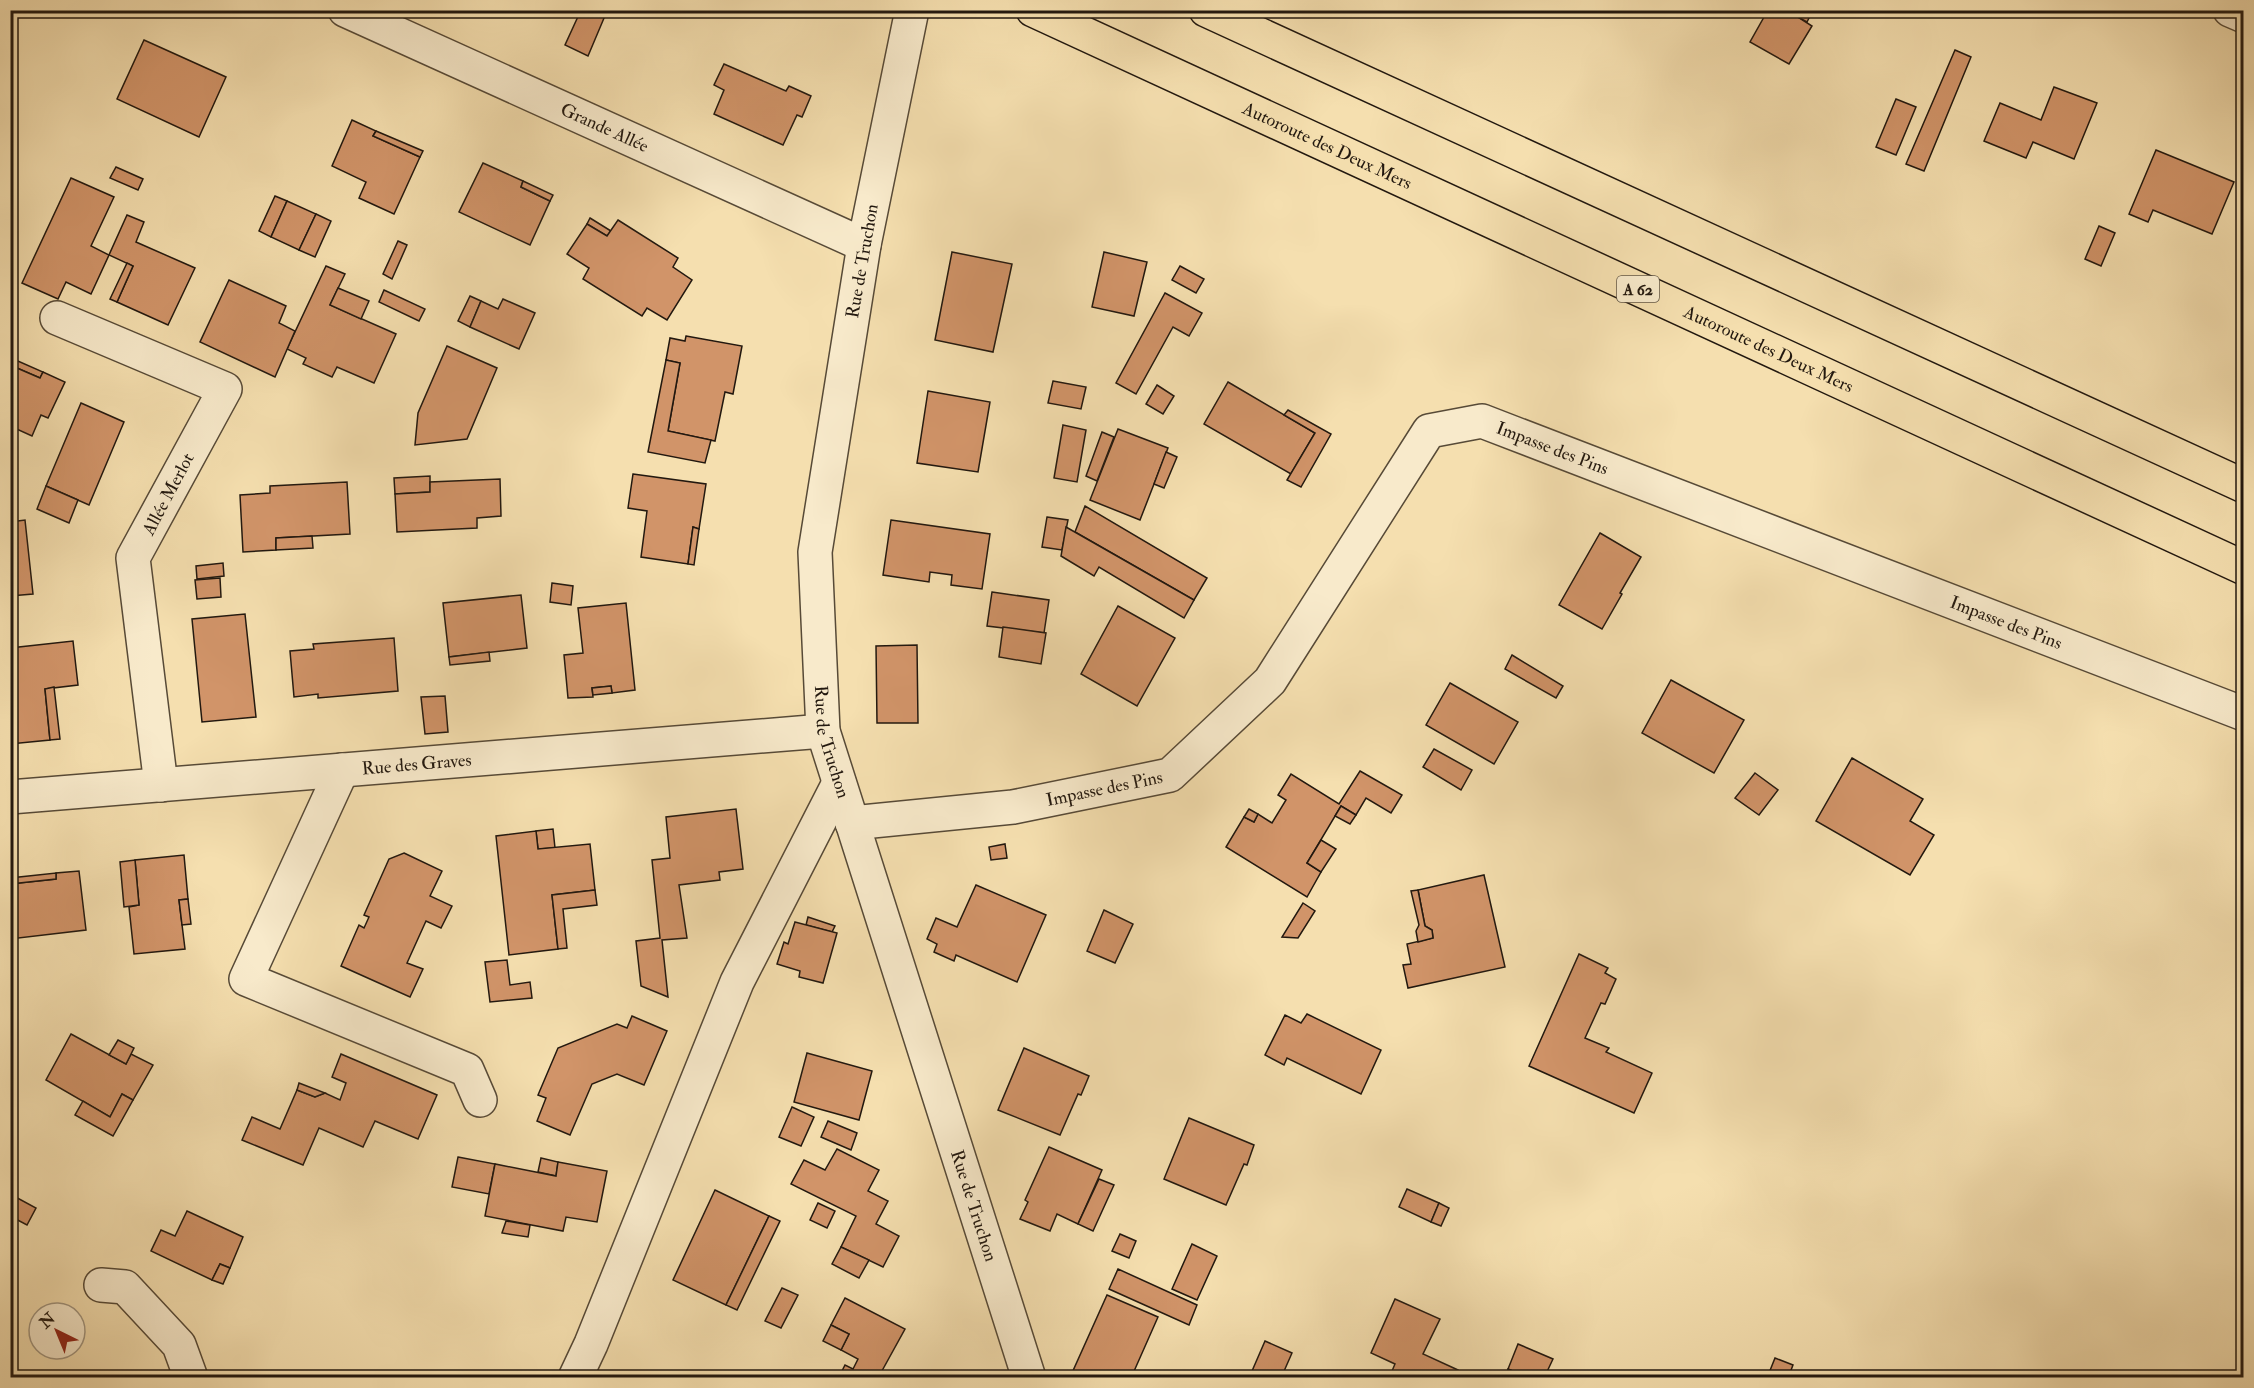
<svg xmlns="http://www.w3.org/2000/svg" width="2254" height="1388" viewBox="0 0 2254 1388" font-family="'IM FELL Double Pica',serif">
	<rect width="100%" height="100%" fill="#f5dfaf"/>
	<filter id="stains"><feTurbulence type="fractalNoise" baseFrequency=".00333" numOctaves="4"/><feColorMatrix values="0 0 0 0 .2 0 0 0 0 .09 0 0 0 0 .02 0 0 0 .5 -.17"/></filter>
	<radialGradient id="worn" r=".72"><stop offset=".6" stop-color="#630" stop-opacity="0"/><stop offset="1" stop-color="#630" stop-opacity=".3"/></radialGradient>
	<g fill="#d19469" stroke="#22180f" stroke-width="1.5">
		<polygon points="581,10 607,11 588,56 565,45"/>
		<polygon points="1768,10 1787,10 1812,26 1789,64 1750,42"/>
		<polygon points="1796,10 1802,10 1810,16 1807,22 1794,15"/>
		<polygon points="144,40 226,77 199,137 117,99"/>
		<polygon points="1955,50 1971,57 1924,171 1906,164"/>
		<polygon points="724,64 786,91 789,86 811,96 802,117 797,115 783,145 714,114 724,90 714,85"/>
		<polygon points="2054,87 2097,103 2074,159 2033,142 2026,158 1984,141 2000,103 2041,120"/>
		<polygon points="1896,99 1916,107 1896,155 1876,147"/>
		<polygon points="352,120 376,131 373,136 420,157 394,214 359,198 366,182 332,166"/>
		<polygon points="376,131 423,151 420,157 373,136"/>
		<polygon points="2156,150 2234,182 2212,234 2153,210 2148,222 2129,214"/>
		<polygon points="483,163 523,181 521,187 550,201 530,245 459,212"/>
		<polygon points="116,167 143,179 138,190 110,178"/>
		<polygon points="71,178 114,197 91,246 109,255 91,294 66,282 58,299 22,283"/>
		<polygon points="523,181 553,195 550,201 521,187"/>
		<polygon points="275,196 287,201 271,237 259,231"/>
		<polygon points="287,201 316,214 299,250 271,237"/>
		<polygon points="316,214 331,221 315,257 299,250"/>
		<polygon points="127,215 144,222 136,242 195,268 168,325 117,302 133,266 109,255"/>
		<polygon points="590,218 611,231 607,236 587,224"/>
		<polygon points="618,220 678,258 673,267 692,280 667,320 647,308 642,316 583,279 589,268 567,254 587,224 607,236"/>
		<polygon points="2099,226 2115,233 2101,266 2085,259"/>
		<polygon points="398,241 407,245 392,279 383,274"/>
		<polygon points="952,252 1012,264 993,352 935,340"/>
		<polygon points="1104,252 1147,262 1134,316 1092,307"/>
		<polygon points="127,263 133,266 117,302 110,299"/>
		<polygon points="326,266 345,274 330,305 396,334 374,383 337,367 332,377 303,364 306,358 287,349"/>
		<polygon points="1180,266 1204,279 1196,293 1172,280"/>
		<polygon points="229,280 286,306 279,323 295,331 275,377 200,342"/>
		<polygon points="338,288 369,301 361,319 330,305"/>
		<polygon points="384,290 425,309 419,321 379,302"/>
		<polygon points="1165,293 1202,313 1189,336 1173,327 1136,394 1116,383"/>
		<polygon points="470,296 481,301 470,327 458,321"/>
		<polygon points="503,299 535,313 519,349 470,327 481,301 498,309"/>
		<polygon points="686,336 742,346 733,394 725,392 715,441 668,431 680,363 666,360 670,338 685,341"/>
		<polygon points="447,346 497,368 467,439 415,445 418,413"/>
		<polygon points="11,358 43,372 40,378 10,365"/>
		<polygon points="666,360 680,363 668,431 711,440 705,463 648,452"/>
		<polygon points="10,365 40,378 43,372 65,382 48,418 41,415 32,436 10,426"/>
		<polygon points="1053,381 1086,387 1081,409 1048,403"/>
		<polygon points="1228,382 1315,433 1291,474 1204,424"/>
		<polygon points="1157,385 1174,396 1163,414 1146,404"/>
		<polygon points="928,391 990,402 978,472 917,463"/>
		<polygon points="81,403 124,422 89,505 46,486"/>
		<polygon points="1288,410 1331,434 1301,487 1287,480 1315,433 1284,415"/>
		<polygon points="1063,425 1086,430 1077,482 1054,478"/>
		<polygon points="1118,429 1168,448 1140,520 1090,500"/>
		<polygon points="1102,432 1114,437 1097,481 1086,476"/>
		<polygon points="1166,452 1177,457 1164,488 1154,484"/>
		<polygon points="633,474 706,484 699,529 693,527 688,564 641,557 647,511 628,508"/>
		<polygon points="430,476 430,492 395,494 394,478"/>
		<polygon points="500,479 501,516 477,518 477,528 397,532 395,494 430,492 430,482"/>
		<polygon points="347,482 350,534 276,538 276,550 243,552 240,495 270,493 270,486"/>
		<polygon points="46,486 78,500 69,523 37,509"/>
		<polygon points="1085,506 1207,578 1194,600 1075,532"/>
		<polygon points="1047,517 1068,520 1062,550 1042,547"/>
		<polygon points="25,520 33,594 10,596 10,522"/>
		<polygon points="891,520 990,534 982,589 951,585 952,575 930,572 929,582 883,575"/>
		<polygon points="693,527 699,529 694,565 688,564"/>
		<polygon points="1066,527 1194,600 1184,618 1099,567 1094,576 1061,556"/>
		<polygon points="1600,533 1641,557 1620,593 1622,594 1602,629 1559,605"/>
		<polygon points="312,536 313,548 276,550 276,538"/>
		<polygon points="223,563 224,576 197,579 196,566"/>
		<polygon points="220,578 221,597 197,599 195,580"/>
		<polygon points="552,583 573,586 571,605 550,602"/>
		<polygon points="992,592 1049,600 1044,633 987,626"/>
		<polygon points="521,595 527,648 449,657 443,603"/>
		<polygon points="626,603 635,690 612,693 611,686 592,688 593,697 568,698 564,655 583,653 578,608"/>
		<polygon points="1118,606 1175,638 1137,706 1081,674"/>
		<polygon points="245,614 256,717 202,722 192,619"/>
		<polygon points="1003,627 1046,633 1041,664 999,657"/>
		<polygon points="394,638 398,691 318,698 318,694 294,697 290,651 314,649 313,644"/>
		<polygon points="73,641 78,685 45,689 50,740 10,744 10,648"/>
		<polygon points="917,645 918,723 877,723 876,646"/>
		<polygon points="489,652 490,661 450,665 449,657"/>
		<polygon points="1512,655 1563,686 1556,698 1505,669"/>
		<polygon points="1671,680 1744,720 1714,773 1642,733"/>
		<polygon points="1450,683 1518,722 1494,764 1426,725"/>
		<polygon points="611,686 612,693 593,695 592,688"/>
		<polygon points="54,687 60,739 50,740 45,689"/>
		<polygon points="445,696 448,732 425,734 421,697"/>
		<polygon points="1434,749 1472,770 1461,790 1423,767"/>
		<polygon points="1852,758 1923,799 1910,821 1934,835 1910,875 1816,821"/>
		<polygon points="1360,771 1402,795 1391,813 1366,798 1356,815 1341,806 1307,863 1321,872 1307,897 1226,847 1244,817 1254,822 1258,814 1272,823 1286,800 1278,795 1291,774 1339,804"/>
		<polygon points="1755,773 1778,790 1759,815 1735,798"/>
		<polygon points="1341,806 1356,815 1350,824 1335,816"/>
		<polygon points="736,809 743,869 719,872 720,880 679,885 687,938 662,940 668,997 641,986 636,941 660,938 652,860 670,858 666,817"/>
		<polygon points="1249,809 1258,814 1254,822 1244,817"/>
		<polygon points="553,829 555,848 538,849 536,831"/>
		<polygon points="536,831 538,849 590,844 595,890 552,895 558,949 509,955 496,836"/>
		<polygon points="1321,840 1336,849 1321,872 1307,863"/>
		<polygon points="1005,844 1007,858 991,860 989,847"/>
		<polygon points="404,853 442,871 430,896 452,906 441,928 426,921 407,963 423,969 410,997 341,966 359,925 364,928 369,917 364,915 389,859"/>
		<polygon points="184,855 188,899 179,900 185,949 134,954 129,907 139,905 135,860"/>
		<polygon points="135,860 139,905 124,907 120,862"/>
		<polygon points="79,871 86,930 10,939 10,884 56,879 56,873"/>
		<polygon points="56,873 56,879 10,884 10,878"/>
		<polygon points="1484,875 1505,967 1408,988 1403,965 1411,964 1407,944 1433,938 1432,930 1425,926 1418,890"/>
		<polygon points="976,885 1046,915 1017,982 956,955 954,961 934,952 937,944 927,939 936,918 957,927"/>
		<polygon points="595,890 597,905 563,909 567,948 558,949 552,895"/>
		<polygon points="1418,890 1425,926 1432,930 1433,938 1418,942 1416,931 1419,925 1411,891"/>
		<polygon points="188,899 191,924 182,925 179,900"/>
		<polygon points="1303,903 1315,911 1298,938 1282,937"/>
		<polygon points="1104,910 1133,924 1115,963 1087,951"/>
		<polygon points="808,917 835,926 832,932 806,925"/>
		<polygon points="795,922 837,933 823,983 799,977 800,971 777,964 784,942 788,944"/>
		<polygon points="1579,954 1608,968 1605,973 1616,979 1605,1004 1601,1003 1585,1038 1609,1048 1606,1052 1652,1073 1634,1113 1529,1066"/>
		<polygon points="507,960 510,985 530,982 532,998 490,1002 485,962"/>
		<polygon points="1307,1014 1381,1050 1361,1094 1287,1058 1284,1065 1265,1055 1285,1015 1301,1023"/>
		<polygon points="632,1016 667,1031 644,1085 617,1074 592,1084 570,1135 537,1121 546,1098 538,1095 558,1048 617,1024 627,1028"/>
		<polygon points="71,1034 126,1064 131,1054 153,1065 133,1100 122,1094 110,1117 46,1080"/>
		<polygon points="118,1040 134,1048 126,1064 109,1055"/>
		<polygon points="1024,1048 1089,1076 1081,1095 1078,1094 1060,1135 998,1110"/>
		<polygon points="807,1053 872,1071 859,1120 794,1102"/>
		<polygon points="341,1054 437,1095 418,1139 375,1121 363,1147 319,1128 303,1165 242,1140 252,1117 280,1129 297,1090 315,1097 325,1093 340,1100 346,1083 332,1077"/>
		<polygon points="299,1083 325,1093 315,1097 297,1090"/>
		<polygon points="122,1094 133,1100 113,1136 75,1115 83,1101 110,1117"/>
		<polygon points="792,1107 814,1117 801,1146 779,1137"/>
		<polygon points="1189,1118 1254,1145 1247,1165 1244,1164 1226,1205 1164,1179"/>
		<polygon points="828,1121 857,1133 851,1150 821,1137"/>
		<polygon points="1049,1147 1102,1170 1078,1224 1057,1214 1050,1231 1020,1219 1028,1202 1025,1200"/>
		<polygon points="837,1149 879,1170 868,1191 888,1201 876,1224 899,1236 883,1267 841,1247 856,1216 791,1184 804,1160 825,1170"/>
		<polygon points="458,1157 495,1164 489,1194 452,1187"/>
		<polygon points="541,1158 558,1162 556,1176 538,1172"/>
		<polygon points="558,1162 607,1171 597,1222 566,1217 563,1231 485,1216 495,1164 556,1176"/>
		<polygon points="1099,1179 1114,1185 1093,1231 1078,1224"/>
		<polygon points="1407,1189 1439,1203 1431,1222 1399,1207"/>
		<polygon points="715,1190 769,1216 726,1305 673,1280"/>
		<polygon points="10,1194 36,1208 27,1225 10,1216"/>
		<polygon points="818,1203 835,1211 827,1228 810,1220"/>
		<polygon points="1439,1203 1449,1208 1441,1226 1431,1222"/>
		<polygon points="187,1211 243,1237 230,1268 220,1264 212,1280 151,1251 161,1230 175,1236"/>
		<polygon points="769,1216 780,1221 737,1310 726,1305"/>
		<polygon points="506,1221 530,1225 528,1237 502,1233"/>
		<polygon points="1120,1234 1136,1241 1129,1258 1112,1251"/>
		<polygon points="1192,1244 1217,1256 1197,1300 1172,1289"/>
		<polygon points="841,1247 869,1260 859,1278 832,1264"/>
		<polygon points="220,1264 230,1268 223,1284 212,1280"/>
		<polygon points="1118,1269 1197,1305 1189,1325 1109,1289"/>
		<polygon points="782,1288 798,1295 781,1328 765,1321"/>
		<polygon points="1107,1295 1158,1317 1131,1378 1083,1378 1072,1373"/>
		<polygon points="845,1298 905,1329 878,1378 855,1378 842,1371 845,1365 853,1369 858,1359 841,1350 849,1334 831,1325"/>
		<polygon points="1395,1299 1440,1319 1423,1354 1458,1370 1455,1378 1389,1378 1395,1364 1371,1353"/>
		<polygon points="831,1325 849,1334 841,1350 823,1341"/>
		<polygon points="1265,1341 1292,1353 1281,1378 1249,1378"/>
		<polygon points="1518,1344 1553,1359 1544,1378 1528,1378 1508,1369"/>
		<polygon points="1775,1358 1793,1365 1788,1378 1767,1378"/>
		<polygon points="1508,1369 1528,1378 1504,1378"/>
	</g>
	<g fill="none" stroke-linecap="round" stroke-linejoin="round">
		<g stroke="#574a37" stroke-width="36">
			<g id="minor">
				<path id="s1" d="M345,10L864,245"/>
				<path id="s2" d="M912,10L864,245L815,552L823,731L1029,1378"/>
				<polyline points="2230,10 2244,16"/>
				<polyline points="57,318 225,389 133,558 161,785"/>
				<polyline points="342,770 246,979 467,1070 480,1100"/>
				<path id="s3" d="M10,797L823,731"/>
				<path id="s4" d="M852,823L1013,807L1170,775L1270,681L1429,431L1482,421L2244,714"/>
				<polyline points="101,1285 125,1287 179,1345 191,1378"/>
				<polyline points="575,1378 591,1344 737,982 839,783"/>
			</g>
		</g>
		<g stroke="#22180f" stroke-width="36">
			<g id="highway">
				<path id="s5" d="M1033,10L2244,568"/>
				<polyline points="1206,10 2244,486"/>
			</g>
		</g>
		<use href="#minor" stroke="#f8eacb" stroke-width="33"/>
		<use href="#highway" stroke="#f5dfaf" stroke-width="33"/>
	</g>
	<g text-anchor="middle" stroke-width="4.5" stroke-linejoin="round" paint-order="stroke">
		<rect fill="#f8eacb" stroke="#625747" stroke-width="1.5" x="1617" y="276" width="42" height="26" rx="4.5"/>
		<g font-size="16" font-weight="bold" fill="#22180f">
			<text x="1638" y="295">A 62</text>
		</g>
		<g font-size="18" fill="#22180f" stroke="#f8eacb">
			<text dy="6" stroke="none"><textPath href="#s1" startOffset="285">Grande Allée</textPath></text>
			<text dy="6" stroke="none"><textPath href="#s5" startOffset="324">Autoroute des Deux Mers</textPath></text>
			<text transform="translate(862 261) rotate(-80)" y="6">Rue de Truchon</text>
			<text dy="6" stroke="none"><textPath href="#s5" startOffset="810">Autoroute des Deux Mers</textPath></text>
			<text dy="6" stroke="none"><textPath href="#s4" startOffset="885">Impasse des Pins</textPath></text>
			<text transform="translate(168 494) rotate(-62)" y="6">Allée Merlot</text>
			<text dy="6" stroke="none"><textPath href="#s4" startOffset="1371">Impasse des Pins</textPath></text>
			<text dy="6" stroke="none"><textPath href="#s2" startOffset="742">Rue de Truchon</textPath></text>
			<text dy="6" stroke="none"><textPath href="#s3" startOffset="408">Rue des Graves</textPath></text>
			<text dy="6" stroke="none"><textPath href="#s4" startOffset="255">Impasse des Pins</textPath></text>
			<text dy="6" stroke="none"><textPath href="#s2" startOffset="1228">Rue de Truchon</textPath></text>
		</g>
	</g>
	<rect width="2254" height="1388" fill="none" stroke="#f5dfaf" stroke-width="36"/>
	<rect x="12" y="12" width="2230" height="1364" fill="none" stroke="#22180f" stroke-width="3"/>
	<rect x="18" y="18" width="2218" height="1352" fill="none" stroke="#22180f" stroke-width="1.5"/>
	<g transform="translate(57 1331) rotate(317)"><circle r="28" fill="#f8eacb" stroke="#a29680" stroke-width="1.5"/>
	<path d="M0-4.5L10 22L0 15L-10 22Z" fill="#8f2418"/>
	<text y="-9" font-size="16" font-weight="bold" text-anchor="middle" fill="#22180f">N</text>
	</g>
	<rect width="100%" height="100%" filter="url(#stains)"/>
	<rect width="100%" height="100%" fill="url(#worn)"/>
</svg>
